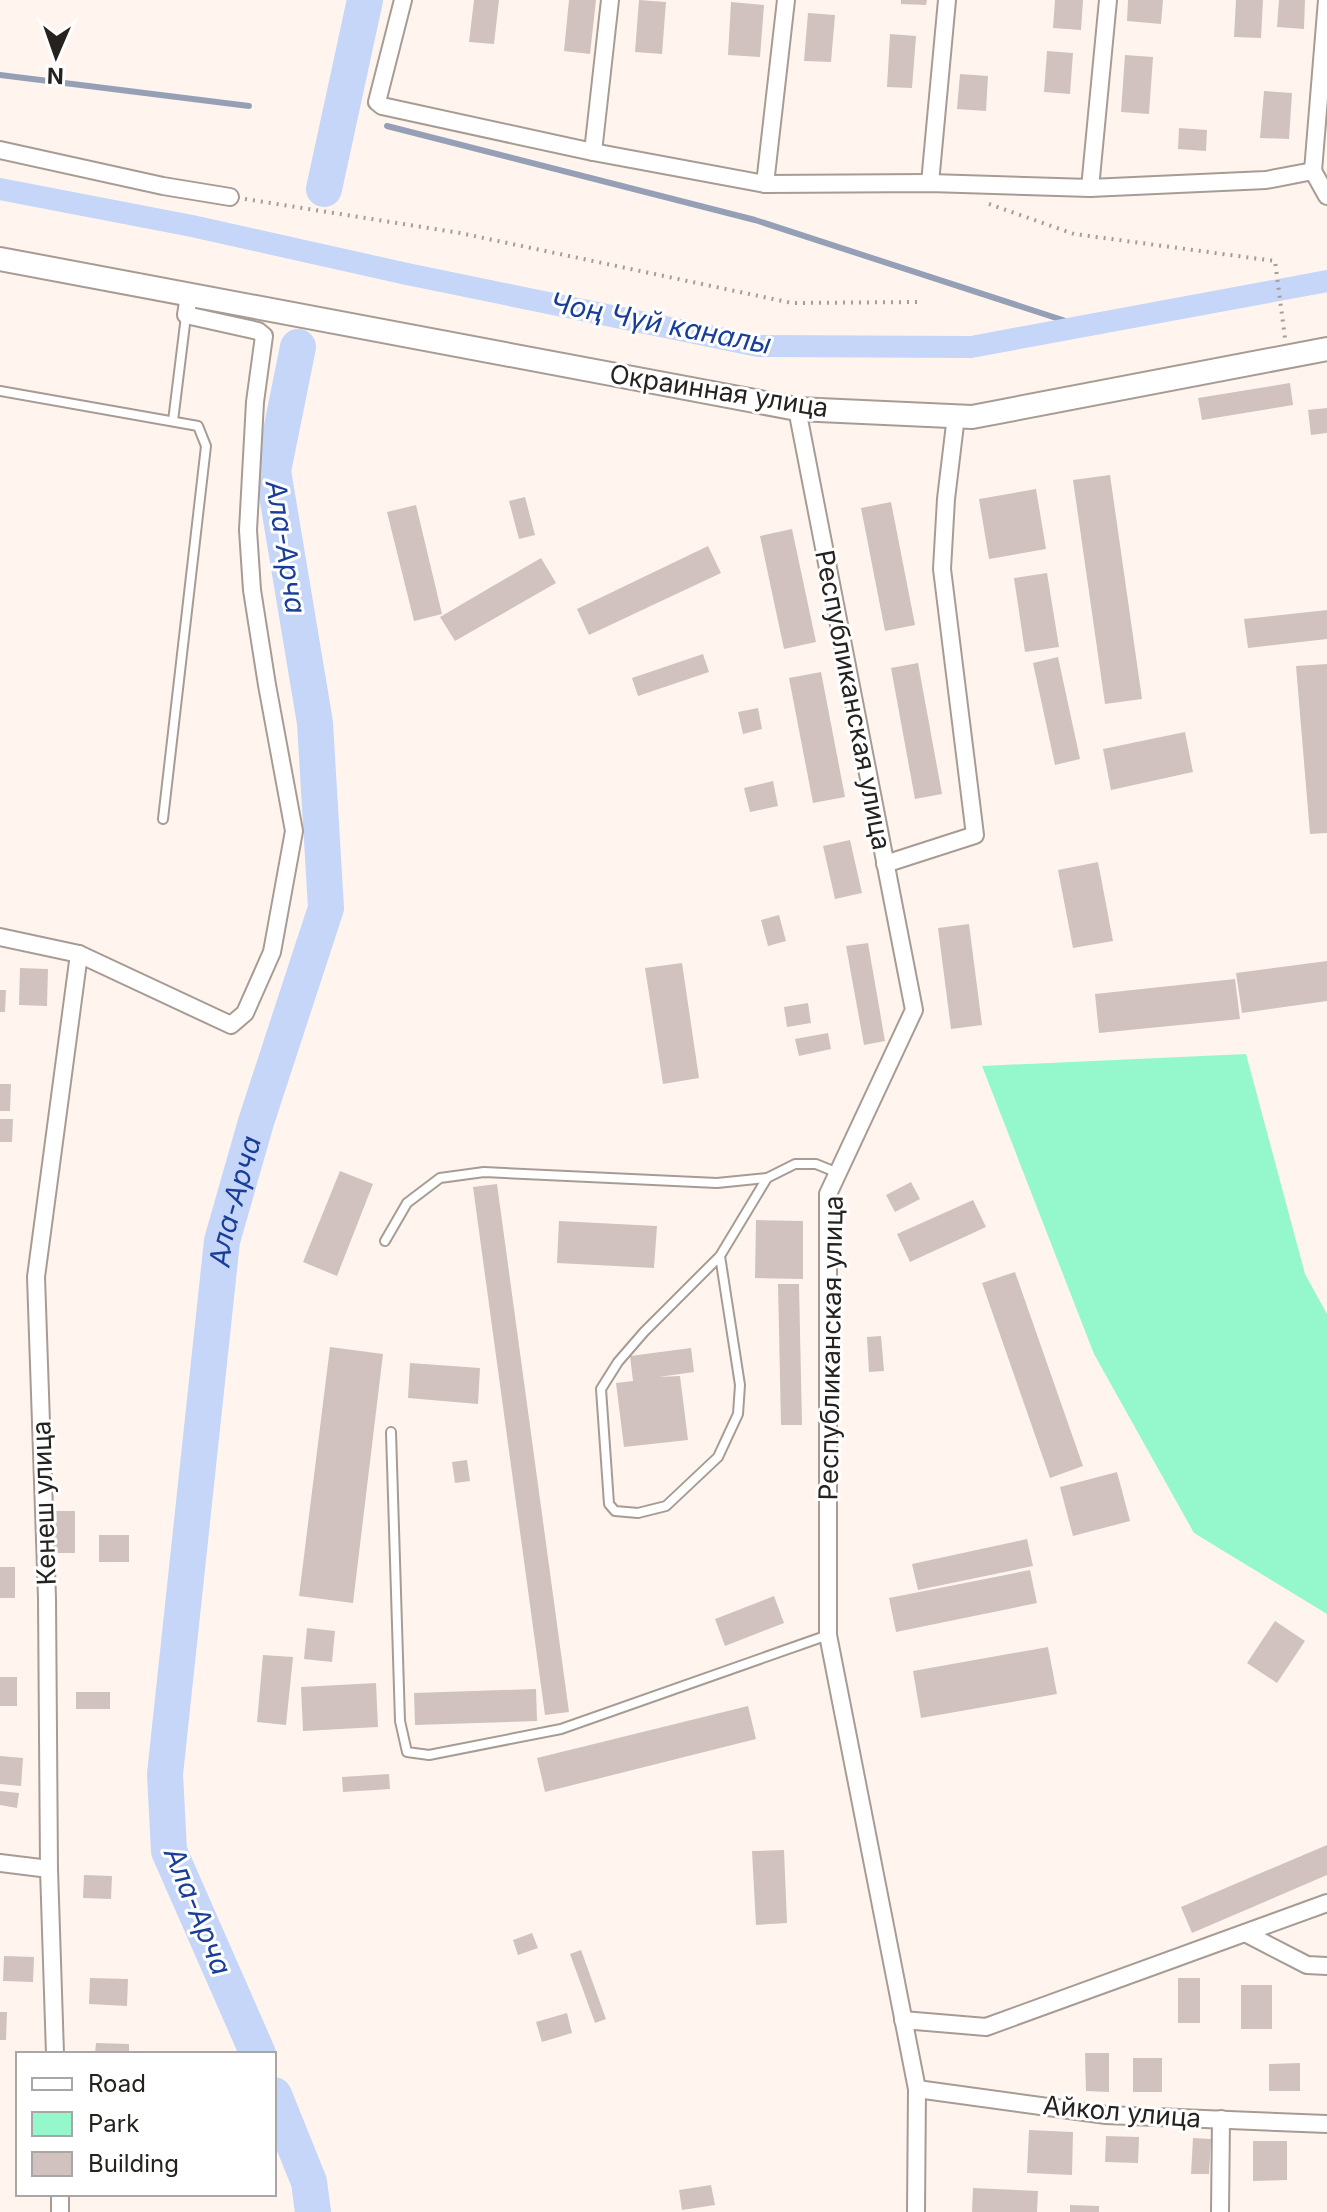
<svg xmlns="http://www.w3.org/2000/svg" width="1327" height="2212" viewBox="0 0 1327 2212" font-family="Inter,sans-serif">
	<rect width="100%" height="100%" fill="#fff5ee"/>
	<polygon fill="#95f8cc" points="1246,1054 1305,1274 1327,1314 1327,1614 1194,1533 1094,1354 982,1066"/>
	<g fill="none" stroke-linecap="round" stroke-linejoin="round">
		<g stroke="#95a0b7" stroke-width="6">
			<polyline points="0,75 249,106"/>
			<polyline points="387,126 755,220 1081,326"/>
		</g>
		<polyline stroke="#c5d6f8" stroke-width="22" points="0,189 192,226 407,274 758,346 971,347 1327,281"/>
		<g stroke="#c5d6f8" stroke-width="36">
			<polyline points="324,189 365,0"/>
			<path id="s1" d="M258,2054L169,1851L165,1774L222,1241L256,1122L326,908L315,723L273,471L298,347"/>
			<polyline points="274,2095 309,2182 313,2212"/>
		</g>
	</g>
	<g fill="#d1c2c0">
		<polygon points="474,0 499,0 494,44 469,42"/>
		<polygon points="569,0 596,0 590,54 564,51"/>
		<polygon points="639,0 666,2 662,54 635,52"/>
		<polygon points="901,0 927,0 926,5 901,4"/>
		<polygon points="1055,0 1083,0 1081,30 1053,28"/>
		<polygon points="1128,0 1163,0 1161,24 1127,21"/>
		<polygon points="1236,0 1263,0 1261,38 1234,37"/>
		<polygon points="1279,0 1305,0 1304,29 1277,27"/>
		<polygon points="731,2 764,5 760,57 728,55"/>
		<polygon points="808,13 835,15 831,62 804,61"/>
		<polygon points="890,34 916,36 912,88 887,87"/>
		<polygon points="1047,51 1073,53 1070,94 1044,92"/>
		<polygon points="1125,55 1153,57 1149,114 1121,112"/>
		<polygon points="960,74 988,76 986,111 957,109"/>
		<polygon points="1264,91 1292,93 1289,139 1260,138"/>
		<polygon points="1179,128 1207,130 1206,151 1178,149"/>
		<polygon points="1290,383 1293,405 1202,420 1198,398"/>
		<polygon points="1327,408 1327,433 1311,435 1308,410"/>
		<polygon points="1110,475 1142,699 1105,704 1073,480"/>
		<polygon points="1036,489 1046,549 989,559 979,499"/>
		<polygon points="525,497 535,535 519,539 509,501"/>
		<polygon points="891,502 915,625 885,631 861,508"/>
		<polygon points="416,505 442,614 414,621 387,512"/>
		<polygon points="792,529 816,642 784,649 760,536"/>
		<polygon points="708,546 721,573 589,635 577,609"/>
		<polygon points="541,558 556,583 455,641 440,617"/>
		<polygon points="1047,573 1059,647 1025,652 1014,578"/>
		<polygon points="1327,610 1327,639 1248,648 1244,619"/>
		<polygon points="703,654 709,672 638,696 632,678"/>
		<polygon points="1058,657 1080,759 1055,765 1033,663"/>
		<polygon points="918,663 942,794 915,799 891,668"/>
		<polygon points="1327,664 1327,833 1310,834 1296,666"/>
		<polygon points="821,672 845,797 813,803 789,678"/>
		<polygon points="758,708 762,729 743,734 738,712"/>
		<polygon points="1185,732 1193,772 1111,790 1103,749"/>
		<polygon points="773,781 778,806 750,812 744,788"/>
		<polygon points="850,840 862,893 835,899 823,846"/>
		<polygon points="1098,862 1113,941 1073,948 1058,870"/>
		<polygon points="779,915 786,941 768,946 761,920"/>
		<polygon points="969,924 982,1025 951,1029 938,928"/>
		<polygon points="868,943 885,1041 864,1045 846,946"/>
		<polygon points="1327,961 1327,1001 1242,1013 1236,973"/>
		<polygon points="682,963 699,1078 663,1084 645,968"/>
		<polygon points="20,968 48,969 47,1006 19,1005"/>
		<polygon points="1235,979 1240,1019 1099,1033 1095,994"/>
		<polygon points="0,990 6,990 5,1012 0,1012"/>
		<polygon points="808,1003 811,1023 787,1027 784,1007"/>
		<polygon points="828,1033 831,1049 799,1056 795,1039"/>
		<polygon points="0,1084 11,1084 10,1111 0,1111"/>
		<polygon points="0,1119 13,1119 12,1142 0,1142"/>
		<polygon points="340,1171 373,1184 337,1276 303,1262"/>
		<polygon points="911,1182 920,1199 895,1212 886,1195"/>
		<polygon points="497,1184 569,1712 545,1715 473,1187"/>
		<polygon points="973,1200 986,1227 910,1262 897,1234"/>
		<polygon points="756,1220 803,1221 803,1279 755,1278"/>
		<polygon points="559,1221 657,1226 654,1268 557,1263"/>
		<polygon points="1015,1272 1083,1466 1050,1478 982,1283"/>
		<polygon points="778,1284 799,1284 802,1425 781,1425"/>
		<polygon points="881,1336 884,1371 869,1372 867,1337"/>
		<polygon points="330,1347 383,1354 353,1603 299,1596"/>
		<polygon points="691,1348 694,1372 659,1377 680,1376 688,1440 624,1447 616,1383 633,1381 630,1356"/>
		<polygon points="410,1363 480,1368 478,1404 408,1398"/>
		<polygon points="467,1460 470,1481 455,1483 452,1462"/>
		<polygon points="1117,1472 1130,1521 1073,1536 1060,1487"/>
		<rect x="52" y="1511" width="23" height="42"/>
		<rect x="99" y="1535" width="30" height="27"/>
		<polygon points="1027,1539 1033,1566 918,1590 912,1564"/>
		<rect x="0" y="1567" width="15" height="31"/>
		<polygon points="1030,1570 1037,1603 896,1632 889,1598"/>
		<polygon points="774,1596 784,1623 725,1646 715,1619"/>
		<polygon points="1275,1621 1305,1641 1277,1683 1247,1663"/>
		<polygon points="307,1628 335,1631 332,1662 304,1659"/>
		<polygon points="1048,1647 1057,1694 921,1718 913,1671"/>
		<polygon points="263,1655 293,1657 286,1725 257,1722"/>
		<rect x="0" y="1677" width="17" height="29"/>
		<polygon points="376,1683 378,1727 303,1731 301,1687"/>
		<polygon points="536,1689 537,1721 415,1725 414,1693"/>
		<rect x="76" y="1692" width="34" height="17"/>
		<polygon points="748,1706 756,1739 545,1792 537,1758"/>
		<polygon points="0,1756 23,1758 21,1786 0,1784"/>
		<polygon points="389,1774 390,1789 343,1792 342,1777"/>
		<polygon points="0,1791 19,1793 17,1808 0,1805"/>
		<polygon points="1327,1845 1327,1875 1192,1933 1181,1907"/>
		<polygon points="784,1850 787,1923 756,1925 752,1851"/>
		<polygon points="84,1875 112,1876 111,1899 83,1898"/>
		<polygon points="532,1933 538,1948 518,1955 513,1940"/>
		<polygon points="581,1950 606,2019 595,2023 570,1954"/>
		<polygon points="4,1956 34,1957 33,1982 3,1981"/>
		<polygon points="90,1978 128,1979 127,2006 89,2004"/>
		<rect x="1178" y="1978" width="22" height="45"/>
		<rect x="1241" y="1985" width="31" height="44"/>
		<polygon points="0,2012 7,2012 6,2040 0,2040"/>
		<polygon points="567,2013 572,2033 542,2042 536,2022"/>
		<polygon points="96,2043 129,2044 129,2054 95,2054"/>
		<polygon points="1085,2053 1109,2053 1109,2092 1086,2091"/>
		<rect x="1133" y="2058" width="29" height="34"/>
		<polygon points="1300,2063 1300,2091 1269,2091 1269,2064"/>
		<polygon points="1029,2130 1073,2132 1072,2175 1027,2173"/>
		<polygon points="1106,2136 1139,2137 1138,2163 1105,2162"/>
		<polygon points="1193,2138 1211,2139 1209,2174 1191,2174"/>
		<polygon points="1253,2141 1287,2141 1287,2180 1253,2181"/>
		<polygon points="711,2185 715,2205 682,2210 679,2190"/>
		<polygon points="973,2188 1038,2191 1037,2212 972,2212"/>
		<polygon points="1070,2205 1099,2206 1099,2212 1070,2212"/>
	</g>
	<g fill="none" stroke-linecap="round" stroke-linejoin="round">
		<g stroke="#a79c94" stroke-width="12">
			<g id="lane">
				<polyline points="0,391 198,426 206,446 163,819"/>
				<polyline points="173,421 186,316"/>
				<polyline points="385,1241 407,1203 440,1178 484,1172 717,1183 767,1178"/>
				<polyline points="720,1256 740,1385 738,1414 718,1457 666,1506 638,1513 615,1511 609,1504 601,1389 618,1362 644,1332 720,1256 767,1178 795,1164 816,1164 838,1173"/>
				<polyline points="391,1432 400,1721 407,1752 429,1755 561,1729 828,1635"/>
			</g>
		</g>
		<g stroke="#a79c94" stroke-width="20">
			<g id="street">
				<polyline points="403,0 377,102 382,106 593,152 765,184 930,183 1090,188 1266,180 1313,171"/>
				<polyline points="0,150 163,186 230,197"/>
				<polyline points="593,152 610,0"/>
				<polyline points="1313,171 1327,0"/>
				<polyline points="1313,171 1327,196"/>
				<polyline points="930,183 947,0"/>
				<polyline points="765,184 786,0"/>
				<polyline points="1090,188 1108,0"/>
				<polyline points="797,409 914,1010 828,1194 828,1635 917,2089 916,2212"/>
				<polyline points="885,864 975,835 942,569 946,499 956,416"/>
				<polyline points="0,937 79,954 231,1025 245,1013 272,952 294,831 267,685 252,590 248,530 255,402 264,336 258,331 186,315 189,295"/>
				<polyline points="0,1863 49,1869"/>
				<polyline points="1245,1933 1307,1965 1327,1966"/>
				<polyline points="903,2020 986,2027 1327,1903"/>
				<polyline points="55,2054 49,1869 47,1598 36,1277 79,954"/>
				<polyline points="917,2089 1106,2115 1327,2124"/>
				<polyline points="60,2194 60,2212"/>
				<polyline points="1220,2212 1221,2119"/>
			</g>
		</g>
		<g stroke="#a79c94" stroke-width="26">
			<polyline id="secondary" points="0,259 797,409 972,417 1327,349"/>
		</g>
		<g stroke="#a49d98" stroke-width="4" stroke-dasharray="2 6" stroke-linecap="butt">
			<polyline points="245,199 460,233 792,303 923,302"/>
			<polyline points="989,204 1074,234 1275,261 1285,338"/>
		</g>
		<use href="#lane" stroke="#fff" stroke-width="8"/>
		<use href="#street" stroke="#fff" stroke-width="16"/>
		<use href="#secondary" stroke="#fff" stroke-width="22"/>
	</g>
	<g text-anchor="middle" stroke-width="6" stroke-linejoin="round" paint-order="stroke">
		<g font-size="26" fill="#26221f" stroke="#fff">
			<text transform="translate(719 391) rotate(9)" y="9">Окраинная улица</text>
			<text transform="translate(853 700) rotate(79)" y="9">Республиканская улица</text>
			<text transform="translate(831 1348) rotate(-89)" y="9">Республиканская улица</text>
			<text transform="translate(44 1503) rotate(-92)" y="9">Кенеш улица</text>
			<text transform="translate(1122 2112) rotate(5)" y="9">Айкол улица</text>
		</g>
		<g font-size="28" font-style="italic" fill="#193e99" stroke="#fff">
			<text transform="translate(661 323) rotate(11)" y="10">Чоң Чүй каналы</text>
			<text transform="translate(286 547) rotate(81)" y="10">Ала-Арча</text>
			<text dy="10" stroke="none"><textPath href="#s1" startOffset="876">Ала-Арча</textPath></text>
			<text transform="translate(198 1911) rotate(68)" y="10">Ала-Арча</text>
		</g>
	</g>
	<rect x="16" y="2052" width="260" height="144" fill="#ffffff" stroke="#a8a7a5" stroke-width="2"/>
	<rect x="32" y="2078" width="40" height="12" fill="#ffffff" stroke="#a8a7a5" stroke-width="2"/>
	<text x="88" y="2092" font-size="24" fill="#26221f">Road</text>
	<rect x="32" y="2112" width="40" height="24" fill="#95f8cc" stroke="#a8a7a5" stroke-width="2"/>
	<text x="88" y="2132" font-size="24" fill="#26221f">Park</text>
	<rect x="32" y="2152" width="40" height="24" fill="#d1c2c0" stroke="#a8a7a5" stroke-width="2"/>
	<text x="88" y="2172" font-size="24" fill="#26221f">Building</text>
	<g transform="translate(56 56) rotate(182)" stroke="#ffffff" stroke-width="6" paint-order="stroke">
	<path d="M0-6L14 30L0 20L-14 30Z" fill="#26221f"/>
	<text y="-12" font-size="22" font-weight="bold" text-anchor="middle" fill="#26221f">N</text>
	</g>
</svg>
